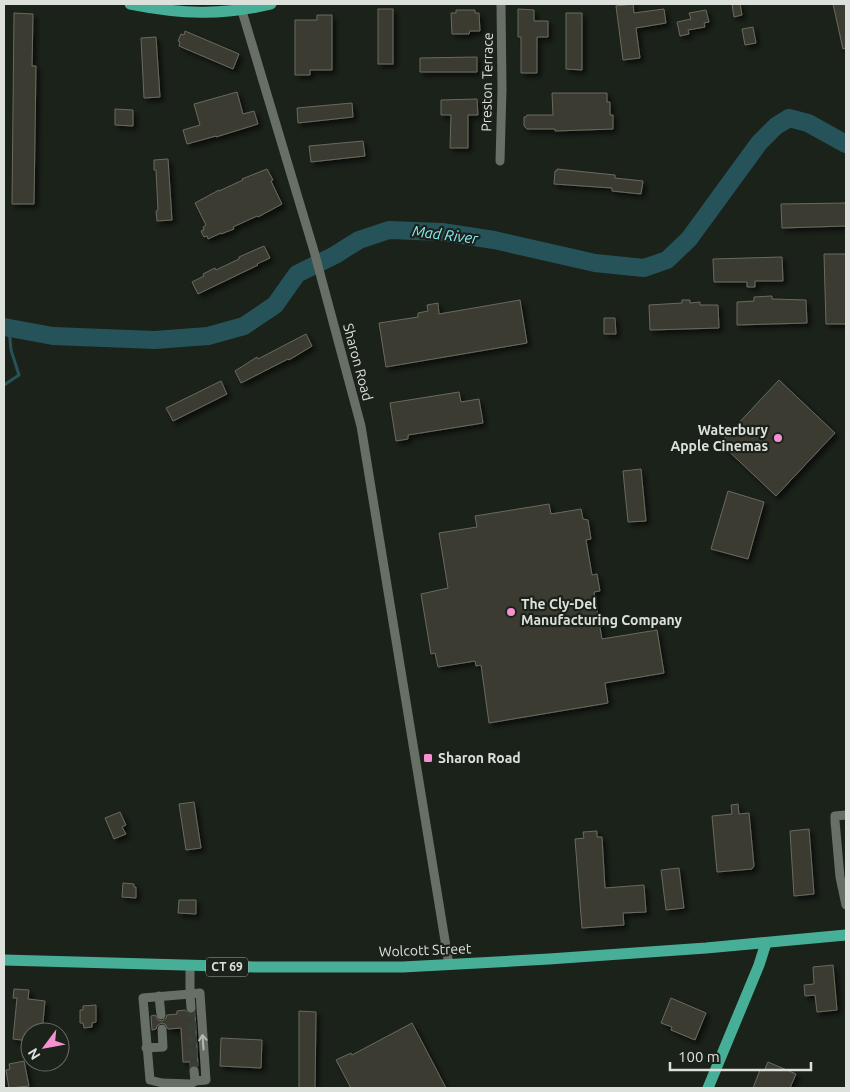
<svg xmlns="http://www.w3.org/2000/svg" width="850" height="1092" viewBox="0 0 850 1092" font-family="Ubuntu,sans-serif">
	<defs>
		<filter id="shadow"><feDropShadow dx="3.5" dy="3.5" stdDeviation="2.5" flood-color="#0009"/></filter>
	</defs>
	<rect width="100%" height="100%" fill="#1b221a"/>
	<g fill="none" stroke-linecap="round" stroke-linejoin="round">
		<polyline stroke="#265359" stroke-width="3" points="4,385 19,375 11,350 9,328"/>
		<polyline stroke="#265359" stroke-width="18" points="4,327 53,336 155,340 208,336 244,326 275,305 297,274 335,255 359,240 389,230 442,232 494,240 595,263 644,268 667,260 689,239 759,143 776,126 789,118 808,123 846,144"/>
	</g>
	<g fill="#3a3a30" stroke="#696a5f" filter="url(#shadow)">
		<polygon points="633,4 634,13 664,9 666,23 636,28 640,58 623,60 616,6"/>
		<polygon points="732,4 740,4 742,15 734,17"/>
		<polygon points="833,4 846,4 846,48 843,49"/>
		<rect x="378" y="9" width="15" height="55"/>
		<polygon points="518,9 534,10 534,21 548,21 548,37 537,37 537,73 521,73 521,37 518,37"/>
		<polygon points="456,10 475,10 475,13 479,13 480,31 470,31 469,34 452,34 451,13 456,13"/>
		<polygon points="706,10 709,22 704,23 705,27 688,30 689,34 680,36 677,22 691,19 689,13"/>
		<polygon points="14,13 33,14 32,66 36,66 34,204 12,204"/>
		<polygon points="566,13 582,13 582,70 566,69"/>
		<polygon points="317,15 332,15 332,70 310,70 310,75 295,75 295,20 317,20"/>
		<polygon points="753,27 756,43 745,45 742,29"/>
		<polygon points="185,31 239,54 233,69 179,46 180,42 178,41 181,34 184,35"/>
		<polygon points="156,37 160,97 144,98 141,38"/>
		<polygon points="477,57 477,72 420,72 420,58"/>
		<polygon points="237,92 243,114 254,111 258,124 216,137 216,136 187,144 183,130 200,125 194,104"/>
		<polygon points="552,93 607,93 607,102 610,102 610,115 613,115 613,129 555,131 555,129 527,129 524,126 524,117 526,117 527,115 553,115"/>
		<polygon points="477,99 478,115 468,115 468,148 450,148 451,115 441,115 441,100"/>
		<polygon points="352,103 353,117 298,123 297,108"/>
		<polygon points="115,109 133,110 133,126 115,125"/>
		<polygon points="363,141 365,156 311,162 309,146"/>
		<polygon points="168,159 172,220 157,221 156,211 158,210 156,170 154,170 154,160"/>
		<polygon points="267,169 273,180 271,181 282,204 258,217 257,216 233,227 234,229 221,234 221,233 208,239 207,236 204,237 201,231 204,230 203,227 206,225 195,203 219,190 219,191 243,180 242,179"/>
		<polygon points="557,169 615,175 615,178 643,181 641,194 612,191 612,188 554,184 555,171 557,171"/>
		<polygon points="846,203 846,226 782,228 781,204"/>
		<polygon points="264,246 270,258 257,264 258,265 198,294 192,282 204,276 203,274 215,268 216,270 239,259 239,257"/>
		<polygon points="824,254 846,254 846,324 826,324"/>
		<polygon points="782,257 783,281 755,281 755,287 747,287 747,282 714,282 713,259"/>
		<polygon points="772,296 772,299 806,300 807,323 737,325 737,302 754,301 754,297"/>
		<polygon points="520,300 527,343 386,367 379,323 418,317 418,313 428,311 427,305 438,303 439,314"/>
		<polygon points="682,300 690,300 690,303 700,302 700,305 718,305 719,328 650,330 649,305 682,303"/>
		<polygon points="604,318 615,318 616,334 604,334"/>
		<polygon points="306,334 312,346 289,360 288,359 241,383 235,371 257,357 258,359"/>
		<polygon points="779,380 835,433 776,496 720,443"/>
		<polygon points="221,381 227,394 173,421 166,408"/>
		<polygon points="459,392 461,402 479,399 483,423 408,435 408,439 396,441 390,403"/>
		<polygon points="641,469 646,521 628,522 623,471"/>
		<polygon points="728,491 764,502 748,559 711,549"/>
		<polygon points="549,504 551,514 581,509 583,519 588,520 591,539 586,540 592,575 597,574 600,591 594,592 602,639 657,630 664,673 605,683 608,703 489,723 481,665 476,666 475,661 438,667 435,653 431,654 421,594 448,588 439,533 477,527 475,516"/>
		<polygon points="194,802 201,848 186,850 179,804"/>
		<polygon points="738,804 739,814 749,813 754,866 752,869 717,872 712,816 732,814 731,805"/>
		<polygon points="120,812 126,825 122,827 126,834 114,839 105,818"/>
		<polygon points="809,829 814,894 794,896 790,831"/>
		<polygon points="597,831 597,837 602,837 605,888 644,885 646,912 623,913 624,925 582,928 575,839 584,838 583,832"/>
		<polygon points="679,868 684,908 666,910 661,870"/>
		<polygon points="123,883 134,884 134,887 136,887 136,898 122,897"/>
		<polygon points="179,900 196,900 196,914 178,913"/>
		<polygon points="833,965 837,1010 817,1012 815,995 805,996 804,985 814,984 813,967"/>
		<polygon points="14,989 29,990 28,999 45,1001 42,1032 30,1032 30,1041 13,1039 17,998 13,998"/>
		<polygon points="671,998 706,1013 695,1040 671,1030 672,1027 661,1023"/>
		<polygon points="96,1005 96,1022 92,1023 92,1027 84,1028 83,1023 80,1023 80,1010 83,1010 83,1006"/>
		<polygon points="185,1010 189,1014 195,1013 198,1066 194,1065 190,1066 190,1062 183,1062 181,1028 168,1029 165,1024 161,1023 157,1026 156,1029 152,1030 151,1016 155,1015 158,1020 162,1021 166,1018 167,1015 177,1014 177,1011"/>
		<polygon points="299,1011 316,1012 315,1088 299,1088"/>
		<polygon points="412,1023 446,1088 351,1088 336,1060 351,1053 352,1055"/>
		<polygon points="221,1038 262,1040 261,1068 220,1066"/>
		<polygon points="24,1061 29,1086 9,1088 6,1070 10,1069 9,1064"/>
		<polygon points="768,1062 796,1074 790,1088 753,1088 760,1070 764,1071"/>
	</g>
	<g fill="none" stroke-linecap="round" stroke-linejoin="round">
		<polyline stroke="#383f37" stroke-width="9" stroke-dasharray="9 4.5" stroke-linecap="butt" points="191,1008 194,1071"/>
		<g stroke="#676f66" stroke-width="9">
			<polyline points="242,11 314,251 361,426 449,965"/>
			<polyline points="500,161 502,89 501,4"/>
			<polyline points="846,815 835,816 835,821 840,877 846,905"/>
			<polyline points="190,966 190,994 143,998 150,1080 162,1083 191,1084 195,1081 194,1071"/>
			<polyline points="159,996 161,1015"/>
			<polyline points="191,1008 190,994 200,993 206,1080 195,1081"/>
			<polyline points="146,1048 163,1047 162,1029"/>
		</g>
		<g stroke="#47af97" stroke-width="11">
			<path d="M130,4C181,14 221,16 271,4"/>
			<polyline points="4,960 257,967 403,967 549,959 706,948 846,935"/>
			<polyline points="708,1088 759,965 766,943"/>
		</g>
	</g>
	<defs><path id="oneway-shaft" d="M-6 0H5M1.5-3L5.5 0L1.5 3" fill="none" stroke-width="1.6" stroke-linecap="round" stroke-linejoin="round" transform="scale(1.25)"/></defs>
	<use stroke="#b4b9b3" href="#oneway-shaft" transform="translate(203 1042) rotate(-94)"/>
	<g fill="#f690d0" stroke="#1b221a" stroke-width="2">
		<circle cx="778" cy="438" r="5"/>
		<circle cx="511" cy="612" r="5"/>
		<rect x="423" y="753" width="10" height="10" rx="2.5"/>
	</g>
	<g text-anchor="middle" stroke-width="4.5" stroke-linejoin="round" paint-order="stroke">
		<rect fill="#1b221a" stroke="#a3a8a2" stroke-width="1" x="206" y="957.5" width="42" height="19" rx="4"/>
		<g font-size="12" font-weight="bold" fill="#dde1dc">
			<text x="227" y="971">CT 69</text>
		</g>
		<g font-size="14" fill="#dde1dc" stroke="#1b221a">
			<text transform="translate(487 82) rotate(-89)" y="5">Preston Terrace</text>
			<text transform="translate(358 362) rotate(75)" y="5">Sharon Road</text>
			<text transform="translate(425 950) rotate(-2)" y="5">Wolcott Street</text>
		</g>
		<g font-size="14" font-weight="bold" fill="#dde1dc" stroke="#1b221a" text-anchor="start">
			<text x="768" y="435" text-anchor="end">Waterbury<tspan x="768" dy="16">Apple Cinemas</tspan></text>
			<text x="521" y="609">The Cly-Del<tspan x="521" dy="16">Manufacturing Company</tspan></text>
			<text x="438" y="763">Sharon Road</text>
		</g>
		<g font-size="15" font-style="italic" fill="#89ebf8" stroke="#1b221a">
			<text transform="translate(445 235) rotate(7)" y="5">Mad River</text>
		</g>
	</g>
	<rect width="850" height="1092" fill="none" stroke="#dde1dc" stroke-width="10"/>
	<g transform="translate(45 1047) rotate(238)"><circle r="24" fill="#1b221a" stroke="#696e68"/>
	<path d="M0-4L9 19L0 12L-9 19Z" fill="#f690d0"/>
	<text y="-8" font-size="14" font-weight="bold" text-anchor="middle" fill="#dde1dc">N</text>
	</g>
	<path d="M670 1062v8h141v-8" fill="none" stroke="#dde1dc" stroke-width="2.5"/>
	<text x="678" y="1062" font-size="15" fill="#dde1dc" stroke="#1b221a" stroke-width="4" paint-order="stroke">100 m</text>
</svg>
